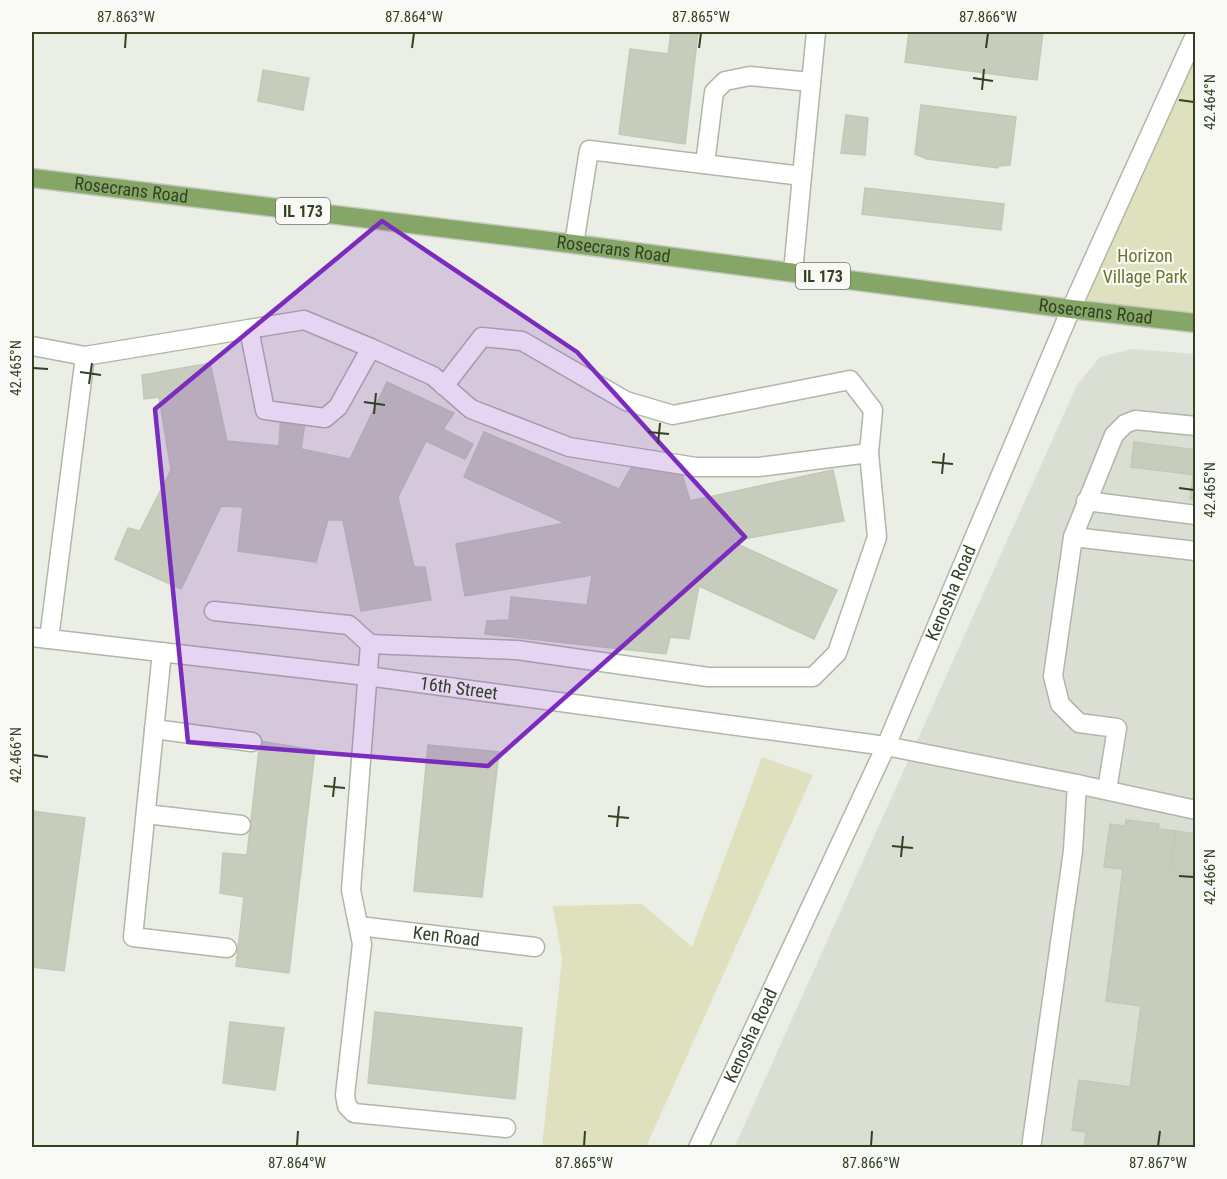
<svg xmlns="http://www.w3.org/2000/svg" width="1227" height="1179" viewBox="0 0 1227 1179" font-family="'Roboto Condensed',sans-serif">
	<rect width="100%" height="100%" fill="#ebeee4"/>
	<polygon fill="#dbded2" points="1132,349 1195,354 1195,1147 734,1148 1077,385 1100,357"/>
	<g fill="#dfe0bd">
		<polygon points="1195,32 1195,323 1071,309"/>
		<polygon points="762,757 813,775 646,1147 542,1147 562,959 553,906 642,904 692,947"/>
	</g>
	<g fill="#c7ccbc" stroke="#c2c9b6" stroke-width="1.5">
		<polygon points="671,32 698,33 685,144 619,134 630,49 668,54"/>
		<polygon points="909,32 1043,32 1037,80 905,62"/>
		<polygon points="263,70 309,78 303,110 258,101"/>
		<polygon points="921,105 1016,117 1010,165 998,166 998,168 927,159 915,154"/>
		<polygon points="846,115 868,118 865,155 841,153"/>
		<polygon points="865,188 1004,204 1001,230 862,214"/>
		<polygon points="210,363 227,441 279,446 281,412 306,416 301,449 350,459 387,382 454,413 443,429 473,444 465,459 426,441 398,497 414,567 425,567 431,600 361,611 343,520 328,520 316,562 238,551 243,507 221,506 181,589 115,559 128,528 140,531 171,470 159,397 144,399 142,375"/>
		<polygon points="484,432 619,489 632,466 681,471 690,501 833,470 844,521 731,541 837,590 814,639 699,586 689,639 670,637 666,654 485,634 487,621 509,620 511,597 587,605 592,575 465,596 456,544 565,523 464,477"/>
		<polygon points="1134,442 1196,450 1196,475 1131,467"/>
		<polygon points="1196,453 1196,499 1190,499"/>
		<polygon points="260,741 315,750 289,973 236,966 244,897 220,893 223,853 247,855"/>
		<polygon points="428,745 499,752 482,897 414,891"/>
		<polygon points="32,811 85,818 64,971 32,967"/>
		<polygon points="1126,820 1159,824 1158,829 1176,831 1170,871 1196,874 1196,1148 1084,1148 1086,1132 1072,1130 1079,1080 1130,1087 1141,1006 1106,1001 1123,869 1104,867 1110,824 1125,826"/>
		<polygon points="1176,831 1196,834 1196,874 1170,871"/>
		<polygon points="375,1012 522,1028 515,1099 368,1083"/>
		<polygon points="230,1022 284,1028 275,1090 223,1083"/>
	</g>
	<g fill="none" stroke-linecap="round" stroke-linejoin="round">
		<g stroke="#b0b7a6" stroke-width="21">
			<g id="minor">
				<polyline points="705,164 714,92 725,81 750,76 811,82"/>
				<polyline points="802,176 816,32"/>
				<polyline points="574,244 589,150 802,176 793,272"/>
				<polyline points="249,329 304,320 371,348"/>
				<polyline points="32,346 85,356 249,329 265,410 325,418 338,407 371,348 433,376 471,409 569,447 696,467 759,467 869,453 877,537 837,653 813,677 708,677 517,650 370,644"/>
				<polyline points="444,386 482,337 522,341 626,401 673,415 850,380 873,410 869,453"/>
				<polyline points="1086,501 1196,515"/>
				<polyline points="1073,537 1196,551"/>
				<polyline points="214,611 349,625 370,644 351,890 362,944 345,1095 347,1106 354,1113 506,1128"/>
				<path id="s1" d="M32,637L367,676L886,746L1077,784L1196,810"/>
				<polyline points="49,639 85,356"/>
				<polyline points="162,652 133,937 227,948"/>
				<polyline points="154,729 252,742"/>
				<polyline points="1107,790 1117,728 1079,723 1060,704 1053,676 1073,537 1114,435 1125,424 1135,420 1196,426"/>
				<polyline points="146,814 241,825"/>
				<path id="s2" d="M359,926L535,947"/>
				<path id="s3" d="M698,1148L886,746L1071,309L1196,33"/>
				<polyline points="1031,1148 1073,851 1077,784"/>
			</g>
		</g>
		<g stroke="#c6cac1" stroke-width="21">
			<g id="major">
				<path id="s4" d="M32,178L574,244L1071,309L1196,323"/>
			</g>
		</g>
		<use href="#minor" stroke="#fff" stroke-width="18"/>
		<use href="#major" stroke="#86a667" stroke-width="18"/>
	</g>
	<path fill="#7b2cbf" fill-opacity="0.2" stroke="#7b2cbf" stroke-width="4.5" stroke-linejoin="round" d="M382,221L577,352L745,537L488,766L188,742L155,409Z"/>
	<path fill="none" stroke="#324122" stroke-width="2" d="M125,48L126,33M412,48L414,33M699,48L701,33M986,48L988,33M973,78L993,81M982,90L984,69M1179,100L1194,102M33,368L48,369M80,372L101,375M89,384L92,363M364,402L385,405M374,414L376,393M648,432L669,434M658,444L660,423M932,462L953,464M942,474L944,453M1179,488L1194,490M33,755L48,757M324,786L345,788M333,797L335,777M608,816L629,818M617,827L619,806M892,846L913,848M901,857L903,836M1179,876L1194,877M297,1146L298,1131M584,1146L585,1131M871,1146L872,1131M1158,1146L1160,1131"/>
	<g text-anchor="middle" stroke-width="4.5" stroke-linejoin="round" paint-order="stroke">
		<g fill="#f9faf6" stroke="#6e7862" stroke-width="1.5">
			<rect x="276" y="198" width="54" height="26" rx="4.5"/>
			<rect x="796" y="263" width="54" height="26" rx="4.5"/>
		</g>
		<g font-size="16" font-weight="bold" fill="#324122">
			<text x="303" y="217">IL 173</text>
			<text x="823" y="282">IL 173</text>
		</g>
		<g font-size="18" fill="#324122" stroke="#f9faf6">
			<text dy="6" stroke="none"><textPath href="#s4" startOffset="100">Rosecrans Road</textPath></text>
			<text dy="6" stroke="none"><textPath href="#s4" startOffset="586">Rosecrans Road</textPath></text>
			<text dy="6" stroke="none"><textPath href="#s4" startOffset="1072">Rosecrans Road</textPath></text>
			<text dy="6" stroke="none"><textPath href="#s3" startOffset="610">Kenosha Road</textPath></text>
			<text dy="6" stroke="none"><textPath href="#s1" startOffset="430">16th Street</textPath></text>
			<text dy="6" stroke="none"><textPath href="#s2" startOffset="88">Ken Road</textPath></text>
			<text dy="6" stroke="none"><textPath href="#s3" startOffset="124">Kenosha Road</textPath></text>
		</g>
		<g font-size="18" fill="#697529" stroke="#f9faf6">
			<text x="1145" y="262">Horizon<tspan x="1145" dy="21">Village Park</tspan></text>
		</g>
	</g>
	<rect width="1227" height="1179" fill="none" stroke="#f9faf6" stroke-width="66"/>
	<rect x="33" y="33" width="1161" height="1113" fill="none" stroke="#324122" stroke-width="2"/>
	<g font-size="15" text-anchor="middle" fill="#324122">
		<text x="126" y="22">87.863°W</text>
		<text x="414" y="22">87.864°W</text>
		<text x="701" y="22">87.865°W</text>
		<text x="988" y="22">87.866°W</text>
		<text transform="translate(1210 102) rotate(-90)" y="5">42.464°N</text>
		<text transform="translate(16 368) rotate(-90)" y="5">42.465°N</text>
		<text transform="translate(1210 490) rotate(-90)" y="5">42.465°N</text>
		<text transform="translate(16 755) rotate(-90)" y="5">42.466°N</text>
		<text transform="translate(1210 877) rotate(-90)" y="5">42.466°N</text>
		<text x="297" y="1168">87.864°W</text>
		<text x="584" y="1168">87.865°W</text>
		<text x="871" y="1168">87.866°W</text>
		<text x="1158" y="1168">87.867°W</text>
	</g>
</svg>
